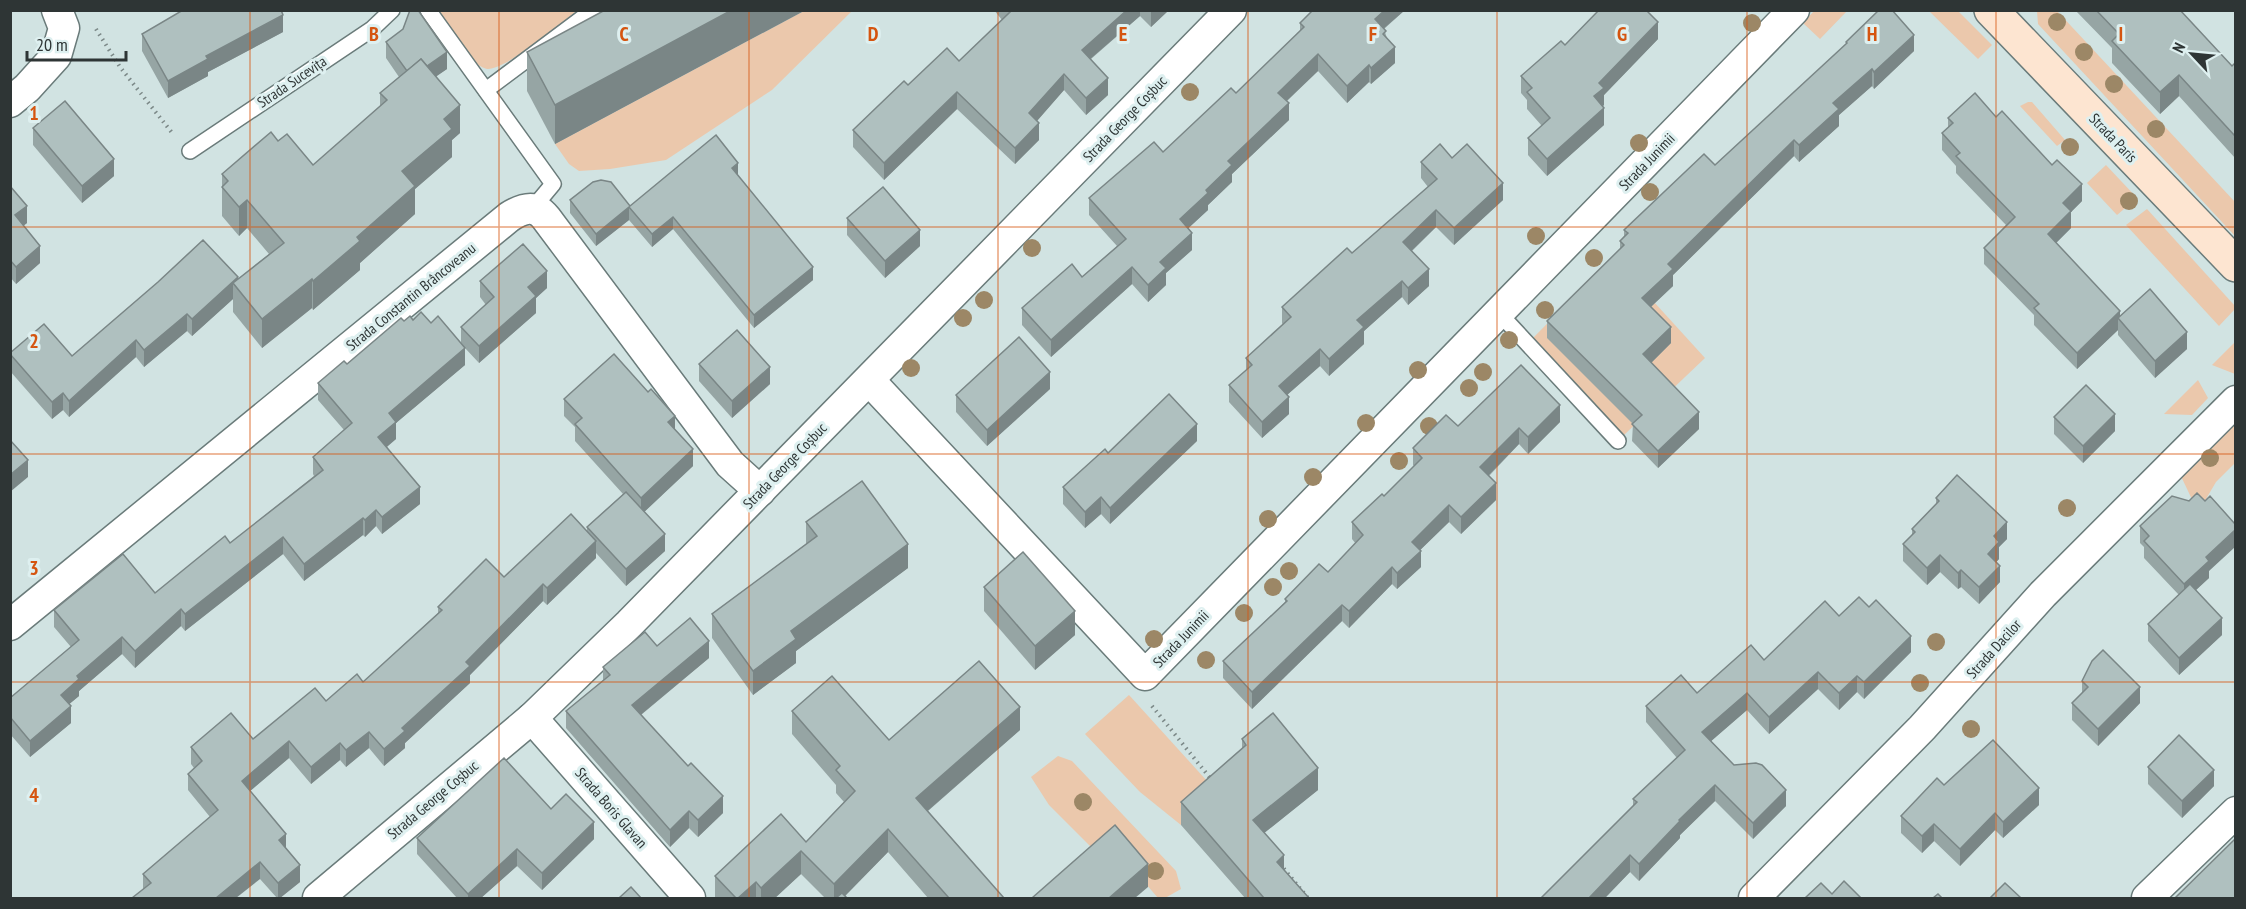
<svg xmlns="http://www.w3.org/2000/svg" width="2246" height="909" viewBox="0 0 2246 909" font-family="'PT Sans Narrow',sans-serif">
	<rect width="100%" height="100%" fill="#d1e3e2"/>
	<g fill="#ebc8ac">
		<path d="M437,11H577C560,23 505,71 487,69C486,69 480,66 478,65Z"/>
		<polygon points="804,11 852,11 772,90 666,160 610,169 579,171 569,164 555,144"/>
		<polygon points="1814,11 1814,10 1847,11 1820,39 1803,23"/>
		<polygon points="1929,11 1958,11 1992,45 1978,59"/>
		<polygon points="2037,11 2059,11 2058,12 2235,202 2235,236 2038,24"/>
		<polygon points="2028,102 2032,102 2065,140 2057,146 2020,106"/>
		<polygon points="2106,165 2137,198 2117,215 2087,183"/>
		<polygon points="2147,209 2235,306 2235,309 2219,326 2126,225"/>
		<polygon points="1613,257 1705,358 1624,435 1533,338"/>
		<polygon points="2235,341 2235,374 2212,365 2234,343"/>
		<polygon points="2198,380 2208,398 2192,415 2164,414"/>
		<polygon points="2235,421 2235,463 2216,482 2203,504 2197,510 2179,472"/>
		<polygon points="1129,695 1217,792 1181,825 1140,792 1085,734"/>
		<polygon points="1058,756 1072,761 1176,871 1181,889 1165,898 1158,898 1116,849 1103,859 1049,805 1031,777"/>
	</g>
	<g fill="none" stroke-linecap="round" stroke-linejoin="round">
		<g stroke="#6a7b7a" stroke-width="18">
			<g id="lane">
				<polyline points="428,10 553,184 533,208"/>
				<polyline points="486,90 593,10"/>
				<polyline points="190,151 372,29 392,10"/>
				<polyline points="1499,313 1618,441"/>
			</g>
		</g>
		<g stroke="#6a7b7a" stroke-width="33">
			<g id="street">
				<polyline points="10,102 27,88 56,56 64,28 57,10"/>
				<polyline points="869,380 1145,675 1794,10"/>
				<path d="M10,625L509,217C523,208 535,204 546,218L730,464L760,491"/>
				<polyline points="532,718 690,898"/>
				<polyline points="318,898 532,718 629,624 1231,10"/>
				<polyline points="1754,898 1922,728 2043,594 2236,401"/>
				<polyline points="2147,898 2236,812"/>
			</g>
		</g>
		<g stroke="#6a7b7a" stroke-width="36">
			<polyline id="secondary" points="1991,10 2236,265"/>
		</g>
		<g stroke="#7c8988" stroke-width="4" stroke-dasharray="1.5 4.5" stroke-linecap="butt">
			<polyline points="96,29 120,67 173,134"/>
			<polyline points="1152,706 1211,779"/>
			<polyline points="1280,864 1308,898"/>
		</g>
		<use href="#lane" stroke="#fff" stroke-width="15"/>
		<use href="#street" stroke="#fff" stroke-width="30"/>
		<use href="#secondary" stroke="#fde5d1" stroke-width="33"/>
	</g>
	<g fill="#9c8766">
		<circle cx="2057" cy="22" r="9"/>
		<circle cx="1752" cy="23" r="9"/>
		<circle cx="2084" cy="52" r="9"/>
		<circle cx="2114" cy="84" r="9"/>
		<circle cx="1190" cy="92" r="9"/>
		<circle cx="2156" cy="129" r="9"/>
		<circle cx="1639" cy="143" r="9"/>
		<circle cx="2070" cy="147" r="9"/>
		<circle cx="1650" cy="192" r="9"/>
		<circle cx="2129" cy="201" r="9"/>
		<circle cx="1536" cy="236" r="9"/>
		<circle cx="1032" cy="248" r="9"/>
		<circle cx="1594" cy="258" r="9"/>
		<circle cx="984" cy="300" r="9"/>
		<circle cx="1545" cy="310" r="9"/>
		<circle cx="963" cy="318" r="9"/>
		<circle cx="1509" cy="340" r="9"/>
		<circle cx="911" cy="368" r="9"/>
		<circle cx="1418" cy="370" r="9"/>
		<circle cx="1483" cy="372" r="9"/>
		<circle cx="1469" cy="388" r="9"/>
		<circle cx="1366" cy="423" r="9"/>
		<circle cx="1429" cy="426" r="9"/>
		<circle cx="2210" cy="458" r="9"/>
		<circle cx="1399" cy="461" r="9"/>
		<circle cx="1313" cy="477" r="9"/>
		<circle cx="2067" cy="508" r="9"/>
		<circle cx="1268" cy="519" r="9"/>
		<circle cx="1289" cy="571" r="9"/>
		<circle cx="1273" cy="587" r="9"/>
		<circle cx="1244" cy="613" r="9"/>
		<circle cx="1154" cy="639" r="9"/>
		<circle cx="1936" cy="642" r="9"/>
		<circle cx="1206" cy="660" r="9"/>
		<circle cx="1920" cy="683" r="9"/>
		<circle cx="1971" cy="729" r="9"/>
		<circle cx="1083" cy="802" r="9"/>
		<circle cx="1155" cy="871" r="9"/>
	</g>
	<g fill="#96a5a4">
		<polygon points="804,10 555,144 527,91 527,52"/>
		<polygon points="994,10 1169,10 1151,27 1140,16 1091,59 1108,95 1086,115 1064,90 1037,121 1039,140 1015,164 957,109 884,180 853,147 853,130 908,85 959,61 1002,20"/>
		<polygon points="1309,10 1405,10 1384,29 1395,63 1371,84 1369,82 1347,103 1318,71 1287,101 1289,120 1232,174 1232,182 1208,205 1208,210 1188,228 1192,250 1166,273 1166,285 1148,302 1132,284 1051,357 1022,325 1022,308 1082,277 1117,246 1089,215 1089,198 1163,152 1236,93 1300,31 1300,23 1311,13"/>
		<polygon points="2075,10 2180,10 2232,66 2235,63 2235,158 2179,96 2160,114 2112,63 2112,48"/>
		<polygon points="283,32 208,72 208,76 168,98 142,51 142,34"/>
		<polygon points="1658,39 1604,95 1604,105 1603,106 1604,125 1547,176 1528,155 1528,138 1542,126 1527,109 1527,100 1521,93 1521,76 1565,45"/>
		<polygon points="386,42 447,69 436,76 460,133 452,140 452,157 415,189 415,214 360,263 360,270 313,310 312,308 262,348 233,312 233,299 192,336 187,331 144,367 136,357 69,417 63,410 52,419 10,371 10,353 72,356 238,279 269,254 247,228 239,236 222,216 222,174 278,141 313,165 380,106 380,93 399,77 386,58"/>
		<polygon points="1846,42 1914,51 1874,89 1872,86 1839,115 1839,126 1799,162 1794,156 1673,275 1673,286 1651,307 1671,343 1651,363 1699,429 1658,468 1632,441 1633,424 1547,338 1547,321 1620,249 1620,241 1624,236 1624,230 1715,165 1846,45"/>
		<polygon points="1996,117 2082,201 2071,212 2071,228 2056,243 2120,316 2187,349 2155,378 2118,335 2118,330 2077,369 2034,325 2034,315 1984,264 1984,248 2006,225 1956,173 1956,166 1942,150 1942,133 1948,128 1948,118"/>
		<polygon points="33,128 114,176 82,203 33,145"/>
		<polygon points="1452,158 1503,200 1454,245 1436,227 1412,251 1429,286 1408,305 1402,297 1364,331 1364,344 1329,376 1320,366 1287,395 1289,414 1262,438 1229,402 1229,385 1246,371 1246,358 1283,325 1282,323 1282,307 1352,253 1428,187 1421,178 1421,162"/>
		<polygon points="738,176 813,280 754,328 673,229 652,247 629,220 596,246 570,213 570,200 630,206"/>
		<polygon points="10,186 27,223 23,226 40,263 16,284 10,277"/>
		<polygon points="847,218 920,246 885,278 847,235"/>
		<polygon points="480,281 547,288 536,298 536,313 479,363 465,348 465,365 396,423 396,439 387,447 420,504 382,534 376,526 365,537 363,535 304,581 283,554 185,631 181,626 135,668 122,654 79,691 79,696 69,704 71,723 30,757 10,734 10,698 71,647 54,627 54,610 155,593 230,543 314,476 313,474 313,457 344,430 318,400 318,383 347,364 404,321 413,320 431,323 461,344 461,327 486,305 480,297"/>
		<polygon points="699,364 770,384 732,418 699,381"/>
		<polygon points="1050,389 987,446 956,412 956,395"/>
		<polygon points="564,399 675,430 693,466 644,512 665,551 626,586 596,553 596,558 547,605 543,601 470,675 470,683 405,743 405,748 384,766 369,748 346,767 340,760 311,784 289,758 250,791 286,849 300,882 280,898 277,898 260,879 143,890 143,874 210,817 188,790 188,774 194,768 191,764 191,747 253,739 363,682 438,613 438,607 504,577 587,532 587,527 623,494 575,441 575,427 564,416"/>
		<polygon points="2054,417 2115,431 2083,463 2054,434"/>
		<polygon points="1560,422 1528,454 1519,444 1489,476 1496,500 1461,534 1449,522 1420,550 1421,567 1397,589 1392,584 1349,628 1342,621 1252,709 1223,678 1223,661 1285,602 1285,599 1328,572 1356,544 1352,539 1352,522 1384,496 1414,466 1413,465 1413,448 1458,426"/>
		<polygon points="1197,441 1110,524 1101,514 1085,528 1063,504 1063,487"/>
		<polygon points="1936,498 2007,539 1999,547 1999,559 1996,562 2000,582 1979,604 1961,587 1958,589 1940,572 1927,585 1903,561 1903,544 1912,535 1912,529 1936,504"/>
		<polygon points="806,522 908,568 796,651 796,663 753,695 712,638 712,614 806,544"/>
		<polygon points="2140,526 2209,571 2209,578 2196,590 2222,635 2179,675 2148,641 2148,624 2179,595 2144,558 2144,547 2140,543"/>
		<polygon points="984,587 1075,635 1035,670 984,611"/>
		<polygon points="1839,616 1911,652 1864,699 1857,692 1839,710 1818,689 1769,734 1747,710 1711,741 1734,765 1786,806 1753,839 1715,801 1680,835 1680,838 1639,881 1630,872 1605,898 1541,898 1633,806 1633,799 1677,758 1646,722 1646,706 1697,693 1764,660"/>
		<polygon points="657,646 709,658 641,715 723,813 698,837 689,828 670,847 566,728 566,711 603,680 603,667"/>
		<polygon points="2082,681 2140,703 2098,746 2072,720 2072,703 2082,693"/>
		<polygon points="792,711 889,740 1020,730 928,811 1004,898 928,898 888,852 845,896 847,898 825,898 801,874 775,898 715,898 715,876 806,842 844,802 836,793 836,785 792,734"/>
		<polygon points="1242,739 1318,790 1264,833 1284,870 1309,898 1245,898 1181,825 1181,802 1242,749"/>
		<polygon points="2148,767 2214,786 2182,818 2148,784"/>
		<polygon points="1944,785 2039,805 2003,838 1995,830 1960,866 1934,841 1922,853 1901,833 1901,816"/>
		<polygon points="551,809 594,839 542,890 517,866 481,898 457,898 417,854 417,838"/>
	</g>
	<g fill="#7a8686">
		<polygon points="732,10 804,10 804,11 555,144 555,105"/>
		<polygon points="1127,10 1140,10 1140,16 1082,66 1082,50"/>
		<polygon points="1151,10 1169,10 1151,27"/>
		<polygon points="1385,10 1405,10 1375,36 1375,19"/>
		<polygon points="283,15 283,32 208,72 208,76 168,98 168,81 206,56"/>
		<polygon points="1658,22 1658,39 1604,95 1604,105 1594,113 1594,96 1599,83"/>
		<polygon points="1914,35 1914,51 1874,89 1874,72"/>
		<polygon points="1395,47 1395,63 1371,84 1371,68"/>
		<polygon points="447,52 447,69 411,94 411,77"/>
		<polygon points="1318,54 1318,71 1278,109 1278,93"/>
		<polygon points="1369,65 1369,82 1347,103 1347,86"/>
		<polygon points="1872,69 1872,86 1839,115 1839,126 1799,162 1799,145 1833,103"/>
		<polygon points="1064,74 1064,90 1029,130 1029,113"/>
		<polygon points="2179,75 2179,96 2160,114 2160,92"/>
		<polygon points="1108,78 1108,95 1086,115 1086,98"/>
		<polygon points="957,92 957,109 884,180 884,163"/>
		<polygon points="1289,103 1289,120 1232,174 1232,182 1208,205 1208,210 1180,236 1180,219 1206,190 1228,161"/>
		<polygon points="460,105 460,133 452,140 452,157 415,189 415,214 360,263 360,270 313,310 313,281 357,237 402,171 444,119"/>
		<polygon points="1604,108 1604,125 1547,176 1547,159"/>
		<polygon points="1039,123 1039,140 1015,164 1015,148"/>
		<polygon points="1794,140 1794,156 1673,275 1673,286 1642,315 1642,298 1668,264"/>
		<polygon points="114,159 114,176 82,203 82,186"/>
		<polygon points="738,163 738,176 732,168"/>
		<polygon points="1503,183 1503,200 1454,245 1454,228"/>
		<polygon points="2082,184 2082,201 2071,212 2071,228 2048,251 2048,234 2063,203"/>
		<polygon points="247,200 247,228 239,236 239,207"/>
		<polygon points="27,206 27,223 15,232 15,215"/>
		<polygon points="629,207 629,220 596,246 596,234"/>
		<polygon points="1436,210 1436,227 1403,259 1403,242"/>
		<polygon points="673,217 673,229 652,247 652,234"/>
		<polygon points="920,230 920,246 885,278 885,261"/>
		<polygon points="1192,233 1192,250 1166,273 1166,285 1148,302 1148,285 1160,262"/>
		<polygon points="40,246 40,263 16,284 16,267"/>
		<polygon points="813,267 813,280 754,328 754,315"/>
		<polygon points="1132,267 1132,284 1051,357 1051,340"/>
		<polygon points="1429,269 1429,286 1408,305 1408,288"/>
		<polygon points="547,271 547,288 536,298 536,313 479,363 479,346 528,287"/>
		<polygon points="238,277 238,290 233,283 233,299 192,336 192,319"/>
		<polygon points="312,279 312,308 262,348 262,319"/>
		<polygon points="1402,281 1402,297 1364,331 1364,344 1329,376 1329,359 1357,320"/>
		<polygon points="2120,311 2120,321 2118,318 2118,330 2077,369 2077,353"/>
		<polygon points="187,314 187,331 144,367 144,350"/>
		<polygon points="1671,327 1671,343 1643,371 1643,354"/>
		<polygon points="2187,332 2187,349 2155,378 2155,361"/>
		<polygon points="136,340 136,357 69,417 69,401"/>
		<polygon points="465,348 465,365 396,423 396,439 378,454 378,437 389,413"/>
		<polygon points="1320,349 1320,366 1279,402 1279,386"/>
		<polygon points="770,367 770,384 732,418 732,401"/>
		<polygon points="1050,372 1050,389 987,446 987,430"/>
		<polygon points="63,393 63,410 52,419 52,402"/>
		<polygon points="1289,397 1289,414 1262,438 1262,422"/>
		<polygon points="1560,405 1560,422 1528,454 1528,437"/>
		<polygon points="1699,412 1699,429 1658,468 1658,451"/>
		<polygon points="2115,414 2115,431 2083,463 2083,446"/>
		<polygon points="675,416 675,433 668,422"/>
		<polygon points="1197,424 1197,441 1110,524 1110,508"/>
		<polygon points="1519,428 1519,444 1480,484 1480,467"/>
		<polygon points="693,449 693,466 641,515 641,498"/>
		<polygon points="28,460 28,477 10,492 10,475"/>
		<polygon points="1496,483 1496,500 1461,534 1461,517"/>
		<polygon points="420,487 420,504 382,534 382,517"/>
		<polygon points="1101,497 1101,514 1085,528 1085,512"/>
		<polygon points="1449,505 1449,522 1412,558 1412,542"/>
		<polygon points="376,510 376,526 365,537 365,520"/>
		<polygon points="363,518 363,535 304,581 304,564"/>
		<polygon points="2007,522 2007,539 1999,547 1999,559 1988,571 1988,554 1994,536"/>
		<polygon points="2235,530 2235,547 2209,571 2209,578 2184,601 2184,584 2206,557"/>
		<polygon points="665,534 665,551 626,586 626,569"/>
		<polygon points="283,537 283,554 185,631 185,614"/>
		<polygon points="596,541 596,558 547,605 547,588"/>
		<polygon points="908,544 908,568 796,651 796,663 753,695 753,671 791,631"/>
		<polygon points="1421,551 1421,567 1397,589 1397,573"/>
		<polygon points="1940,555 1940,572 1927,585 1927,568"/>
		<polygon points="2000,566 2000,582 1979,604 1979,587"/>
		<polygon points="1392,567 1392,584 1349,628 1349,611"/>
		<polygon points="1961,570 1961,587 1958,589 1958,573"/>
		<polygon points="543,584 543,601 470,675 470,683 405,743 405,748 384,766 384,749 402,728 466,662"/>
		<polygon points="1342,605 1342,621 1252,709 1252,692"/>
		<polygon points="181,609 181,626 135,668 135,651"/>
		<polygon points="1075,611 1075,635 1035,670 1035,646"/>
		<polygon points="2222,618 2222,635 2179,675 2179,658"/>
		<polygon points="1911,636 1911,652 1864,699 1864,682"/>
		<polygon points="122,637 122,654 79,691 79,696 61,711 61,695 77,676"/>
		<polygon points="709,641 709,658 632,722 632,705"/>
		<polygon points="1818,672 1818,689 1769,734 1769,717"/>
		<polygon points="1857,676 1857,692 1839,710 1839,693"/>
		<polygon points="2140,687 2140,703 2098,746 2098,729"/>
		<polygon points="1747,693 1747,710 1702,749 1702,732"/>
		<polygon points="71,706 71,723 30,757 30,741"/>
		<polygon points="1020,707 1020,730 916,821 916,798"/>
		<polygon points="369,732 369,748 346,767 346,750"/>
		<polygon points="289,741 289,758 242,798 242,781"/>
		<polygon points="340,743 340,760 311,784 311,767"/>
		<polygon points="1318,768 1318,790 1253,842 1253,820"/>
		<polygon points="2214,770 2214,786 2182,818 2182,801"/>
		<polygon points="1715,785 1715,801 1680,835 1680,838 1639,881 1639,864 1679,820"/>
		<polygon points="2039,788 2039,805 2003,838 2003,822"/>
		<polygon points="1786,790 1786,806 1753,839 1753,823"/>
		<polygon points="723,796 723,813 698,837 698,820"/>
		<polygon points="689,811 689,828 670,847 670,830"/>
		<polygon points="1995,813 1995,830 1960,866 1960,849"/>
		<polygon points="594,822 594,839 542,890 542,873"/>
		<polygon points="1934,824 1934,841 1922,853 1922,836"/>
		<polygon points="888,829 888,852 843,898 834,898 834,884"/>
		<polygon points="286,834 286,851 279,840"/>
		<polygon points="517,849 517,866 481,898 468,898 468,894"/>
		<polygon points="801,851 801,874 775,898 761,898 761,888"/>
		<polygon points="1284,855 1284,877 1277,862"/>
		<polygon points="1630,855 1630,872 1605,898 1589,898"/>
		<polygon points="260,862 260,879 236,898 216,898"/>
		<polygon points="1148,864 1148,887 1135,898 1109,898"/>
		<polygon points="300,865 300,882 280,898 278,898 278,883"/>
		<polygon points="756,882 756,898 738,898"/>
	</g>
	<g fill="#afc0bf" stroke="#7a8686" stroke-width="1.5">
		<polygon points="183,10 281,10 283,15 206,56 208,59 168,81 142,34"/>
		<polygon points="410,10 418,10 447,52 427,66 421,59 407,71 386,42 403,29"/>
		<polygon points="605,10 732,10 555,105 527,52"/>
		<polygon points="1009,10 1127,10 1082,50 1108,78 1086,98 1064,74 1029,113 1039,123 1015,148 957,92 884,163 853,130 904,81 908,85 947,48 959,61 1010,12"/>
		<polygon points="1313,10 1385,10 1375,19 1386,31 1383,34 1395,47 1371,68 1369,65 1347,86 1318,54 1278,93 1289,103 1228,161 1232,165 1206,190 1208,193 1180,219 1192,233 1160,262 1166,268 1148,285 1132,267 1051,340 1022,308 1072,264 1082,277 1126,239 1089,198 1154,142 1163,152 1231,88 1236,93 1304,27 1300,23"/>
		<polygon points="1599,10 1646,10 1658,22 1599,83 1604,88 1594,96 1604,108 1547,159 1528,138 1550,118 1527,92 1532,88 1521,76 1561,41 1565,45"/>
		<polygon points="1879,10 1892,10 1914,35 1874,72 1872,69 1833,103 1839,109 1799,145 1794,140 1668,264 1673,269 1642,298 1671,327 1643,354 1699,412 1658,451 1632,424 1642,415 1547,321 1624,245 1620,241 1628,233 1624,230 1704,154 1715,165 1847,43 1846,42"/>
		<polygon points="2096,10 2180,10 2232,66 2235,63 2235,136 2179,75 2160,92 2112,41 2119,34"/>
		<polygon points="421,59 460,105 444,119 452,129 402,171 415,186 357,237 360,241 313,281 312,279 262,319 233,283 284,243 247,200 239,207 222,187 228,181 222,174 271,132 278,141 287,134 313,165 387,100 380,93"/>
		<polygon points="1975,93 1996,117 2002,111 2052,165 2057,160 2082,184 2063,203 2071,211 2048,234 2120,311 2077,353 2034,308 2039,304 1984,248 2015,217 1956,156 1960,153 1942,133 1953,123 1948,118"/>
		<polygon points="65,101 114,159 82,186 33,128"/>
		<polygon points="716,135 738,163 732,168 813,267 754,315 673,217 652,234 629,207 596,234 570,200 593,182 601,180 611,182 630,206"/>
		<polygon points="1440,144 1452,158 1467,144 1503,183 1454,228 1436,210 1403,242 1429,269 1408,288 1402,281 1357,320 1364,327 1329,359 1320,349 1279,386 1289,397 1262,422 1229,385 1252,365 1246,358 1291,317 1282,307 1347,248 1352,253 1437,179 1421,162"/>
		<polygon points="10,186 27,206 15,215 40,246 16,267 10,260"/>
		<polygon points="883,187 920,230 885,261 847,218"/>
		<polygon points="203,240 238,277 192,319 187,314 144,350 136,340 69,401 63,393 52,402 10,354 10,353 44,324 72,356 158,282"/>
		<polygon points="523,244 547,271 528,287 536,296 479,346 461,327 494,297 480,281"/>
		<polygon points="2150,289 2187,332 2155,361 2118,318"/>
		<polygon points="421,312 431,323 438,316 465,348 389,413 396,422 378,437 420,487 382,517 376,510 365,520 363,518 304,564 283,537 185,614 181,609 135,651 122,637 77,676 79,679 61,695 71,706 30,741 10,717 10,698 79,640 54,610 123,554 155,593 225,536 230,543 323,470 313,457 352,423 318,383 344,361 347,364 401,318 404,321 410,316 413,320"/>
		<polygon points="737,330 770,367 732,401 699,364"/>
		<polygon points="1019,337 1050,372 987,430 956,395"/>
		<polygon points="614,354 648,392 651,389 675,416 668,422 693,449 641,498 575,424 582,418 564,399"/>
		<polygon points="1521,365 1560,405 1528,437 1519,428 1480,467 1496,483 1461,517 1449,505 1412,542 1421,551 1397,573 1392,567 1349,611 1342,605 1252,692 1223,661 1287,601 1285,599 1319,564 1328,572 1363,535 1352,522 1382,494 1384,496 1422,458 1413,448 1446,415 1458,426"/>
		<polygon points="2086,385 2115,414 2083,446 2054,417"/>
		<polygon points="1169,394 1197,424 1110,508 1101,497 1085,512 1063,487 1105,449 1108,453"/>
		<polygon points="10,440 28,460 10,475"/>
		<polygon points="1957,475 2007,522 1994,536 1999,542 1988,554 2000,566 1979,587 1961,570 1958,573 1940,555 1927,568 1903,544 1915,532 1912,529 1939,501 1936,498"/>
		<polygon points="862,481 908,544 791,631 796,639 753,671 712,614 817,536 806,522"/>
		<polygon points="626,492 665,534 626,569 587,527"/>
		<polygon points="2197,493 2205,501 2210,496 2235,524 2235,530 2206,557 2209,561 2184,584 2144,541 2149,536 2140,526 2172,496 2189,501"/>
		<polygon points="571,514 596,541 547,588 543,584 466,662 470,666 402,728 405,731 384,749 369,732 346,750 340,743 311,767 289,741 242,781 286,834 279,840 300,865 278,883 260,862 216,898 132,898 151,883 143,874 218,810 188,774 202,761 191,747 231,713 253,739 315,688 326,701 357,674 363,682 442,610 438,607 486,559 504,577"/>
		<polygon points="1023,552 1075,611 1035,646 984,587"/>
		<polygon points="2190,584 2222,618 2179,658 2148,624"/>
		<polygon points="1859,597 1869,607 1876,600 1911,636 1864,682 1857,676 1839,693 1818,672 1769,717 1747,693 1702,732 1734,765 1756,763 1762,765 1786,790 1753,823 1715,785 1679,820 1680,821 1639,864 1630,855 1589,898 1541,898 1637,802 1633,799 1685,750 1646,706 1681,675 1697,693 1751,645 1764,660 1825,601 1839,616"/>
		<polygon points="690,618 709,641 632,705 688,766 691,763 723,796 698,820 689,811 670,830 566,711 610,675 603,667 645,632 657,646"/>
		<polygon points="2103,650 2140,687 2098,729 2072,703 2088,687 2082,681 2092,661"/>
		<polygon points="979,661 1020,707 916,798 1004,898 949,898 888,829 834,884 801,851 761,888 756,882 738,898 736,898 715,876 781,814 806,842 855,791 836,770 840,766 792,711 832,676 889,740"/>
		<polygon points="1273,713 1318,768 1253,820 1284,855 1277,862 1309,898 1264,898 1181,802 1246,745 1242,739"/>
		<polygon points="2179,735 2214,770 2182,801 2148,767"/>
		<polygon points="1993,740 2039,788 2003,822 1995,813 1960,849 1934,824 1922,836 1901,816 1937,778 1944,785"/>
		<polygon points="504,758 551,809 566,794 594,822 542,873 517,849 468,894 417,838"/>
		<polygon points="1115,825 1148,864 1109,898 1032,898"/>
		<polygon points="2235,839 2235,898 2175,898"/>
		<polygon points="1844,881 1861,898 1805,898 1821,883 1832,894"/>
		<polygon points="2005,883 2021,898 1990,898"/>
		<polygon points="631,887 641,898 619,898"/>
		<polygon points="842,893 847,898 836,898"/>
		<polygon points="1938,894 1942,898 1933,898"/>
	</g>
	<path fill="none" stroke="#d55510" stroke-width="1.5" stroke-opacity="0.55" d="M250,10V898M499,10V898M749,10V898M998,10V898M1248,10V898M1497,10V898M1747,10V898M1996,10V898M10,227H2236M10,454H2236M10,682H2236"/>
	<g text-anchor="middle" stroke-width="6" stroke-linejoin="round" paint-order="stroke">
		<g font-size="15" fill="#2e3535" stroke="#def0f0">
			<text transform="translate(292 82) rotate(-34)" y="5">Strada Sucevița</text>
			<text transform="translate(1125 119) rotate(-46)" y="5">Strada George Coșbuc</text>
			<text transform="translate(2113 138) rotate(46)" y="5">Strada Paris</text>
			<text transform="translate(1647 162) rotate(-46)" y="5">Strada Junimii</text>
			<text transform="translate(411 297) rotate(-39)" y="5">Strada Constantin Brâncoveanu</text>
			<text transform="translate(785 466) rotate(-46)" y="5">Strada George Coșbuc</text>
			<text transform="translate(1181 639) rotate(-46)" y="5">Strada Junimii</text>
			<text transform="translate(1994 649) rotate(-48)" y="5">Strada Dacilor</text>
			<text transform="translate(433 800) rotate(-40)" y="5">Strada George Coșbuc</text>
			<text transform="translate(611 808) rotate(49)" y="5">Strada Boris Glavan</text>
		</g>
	</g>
	<g font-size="20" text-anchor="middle" font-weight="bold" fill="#d55510" stroke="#def0f0" stroke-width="6" stroke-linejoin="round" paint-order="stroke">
		<text x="374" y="41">B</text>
		<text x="624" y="41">C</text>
		<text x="873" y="41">D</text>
		<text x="1123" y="41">E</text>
		<text x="1373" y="41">F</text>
		<text x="1622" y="41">G</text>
		<text x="1872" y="41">H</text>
		<text x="2121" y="41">I</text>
		<text x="34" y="120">1</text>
		<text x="34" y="348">2</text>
		<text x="34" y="575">3</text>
		<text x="34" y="802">4</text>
	</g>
	<rect width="2246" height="909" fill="none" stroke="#2e3535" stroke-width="24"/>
	<g transform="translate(2192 54) rotate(296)" stroke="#def0f0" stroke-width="4.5" paint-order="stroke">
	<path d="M0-4.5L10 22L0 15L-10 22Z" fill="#2e3535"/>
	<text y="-9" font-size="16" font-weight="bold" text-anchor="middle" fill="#2e3535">N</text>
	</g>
	<path d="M27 51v9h99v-9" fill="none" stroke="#2e3535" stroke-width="3"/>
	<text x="36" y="51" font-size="18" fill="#2e3535" stroke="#def0f0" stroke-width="4.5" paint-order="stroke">20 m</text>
</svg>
